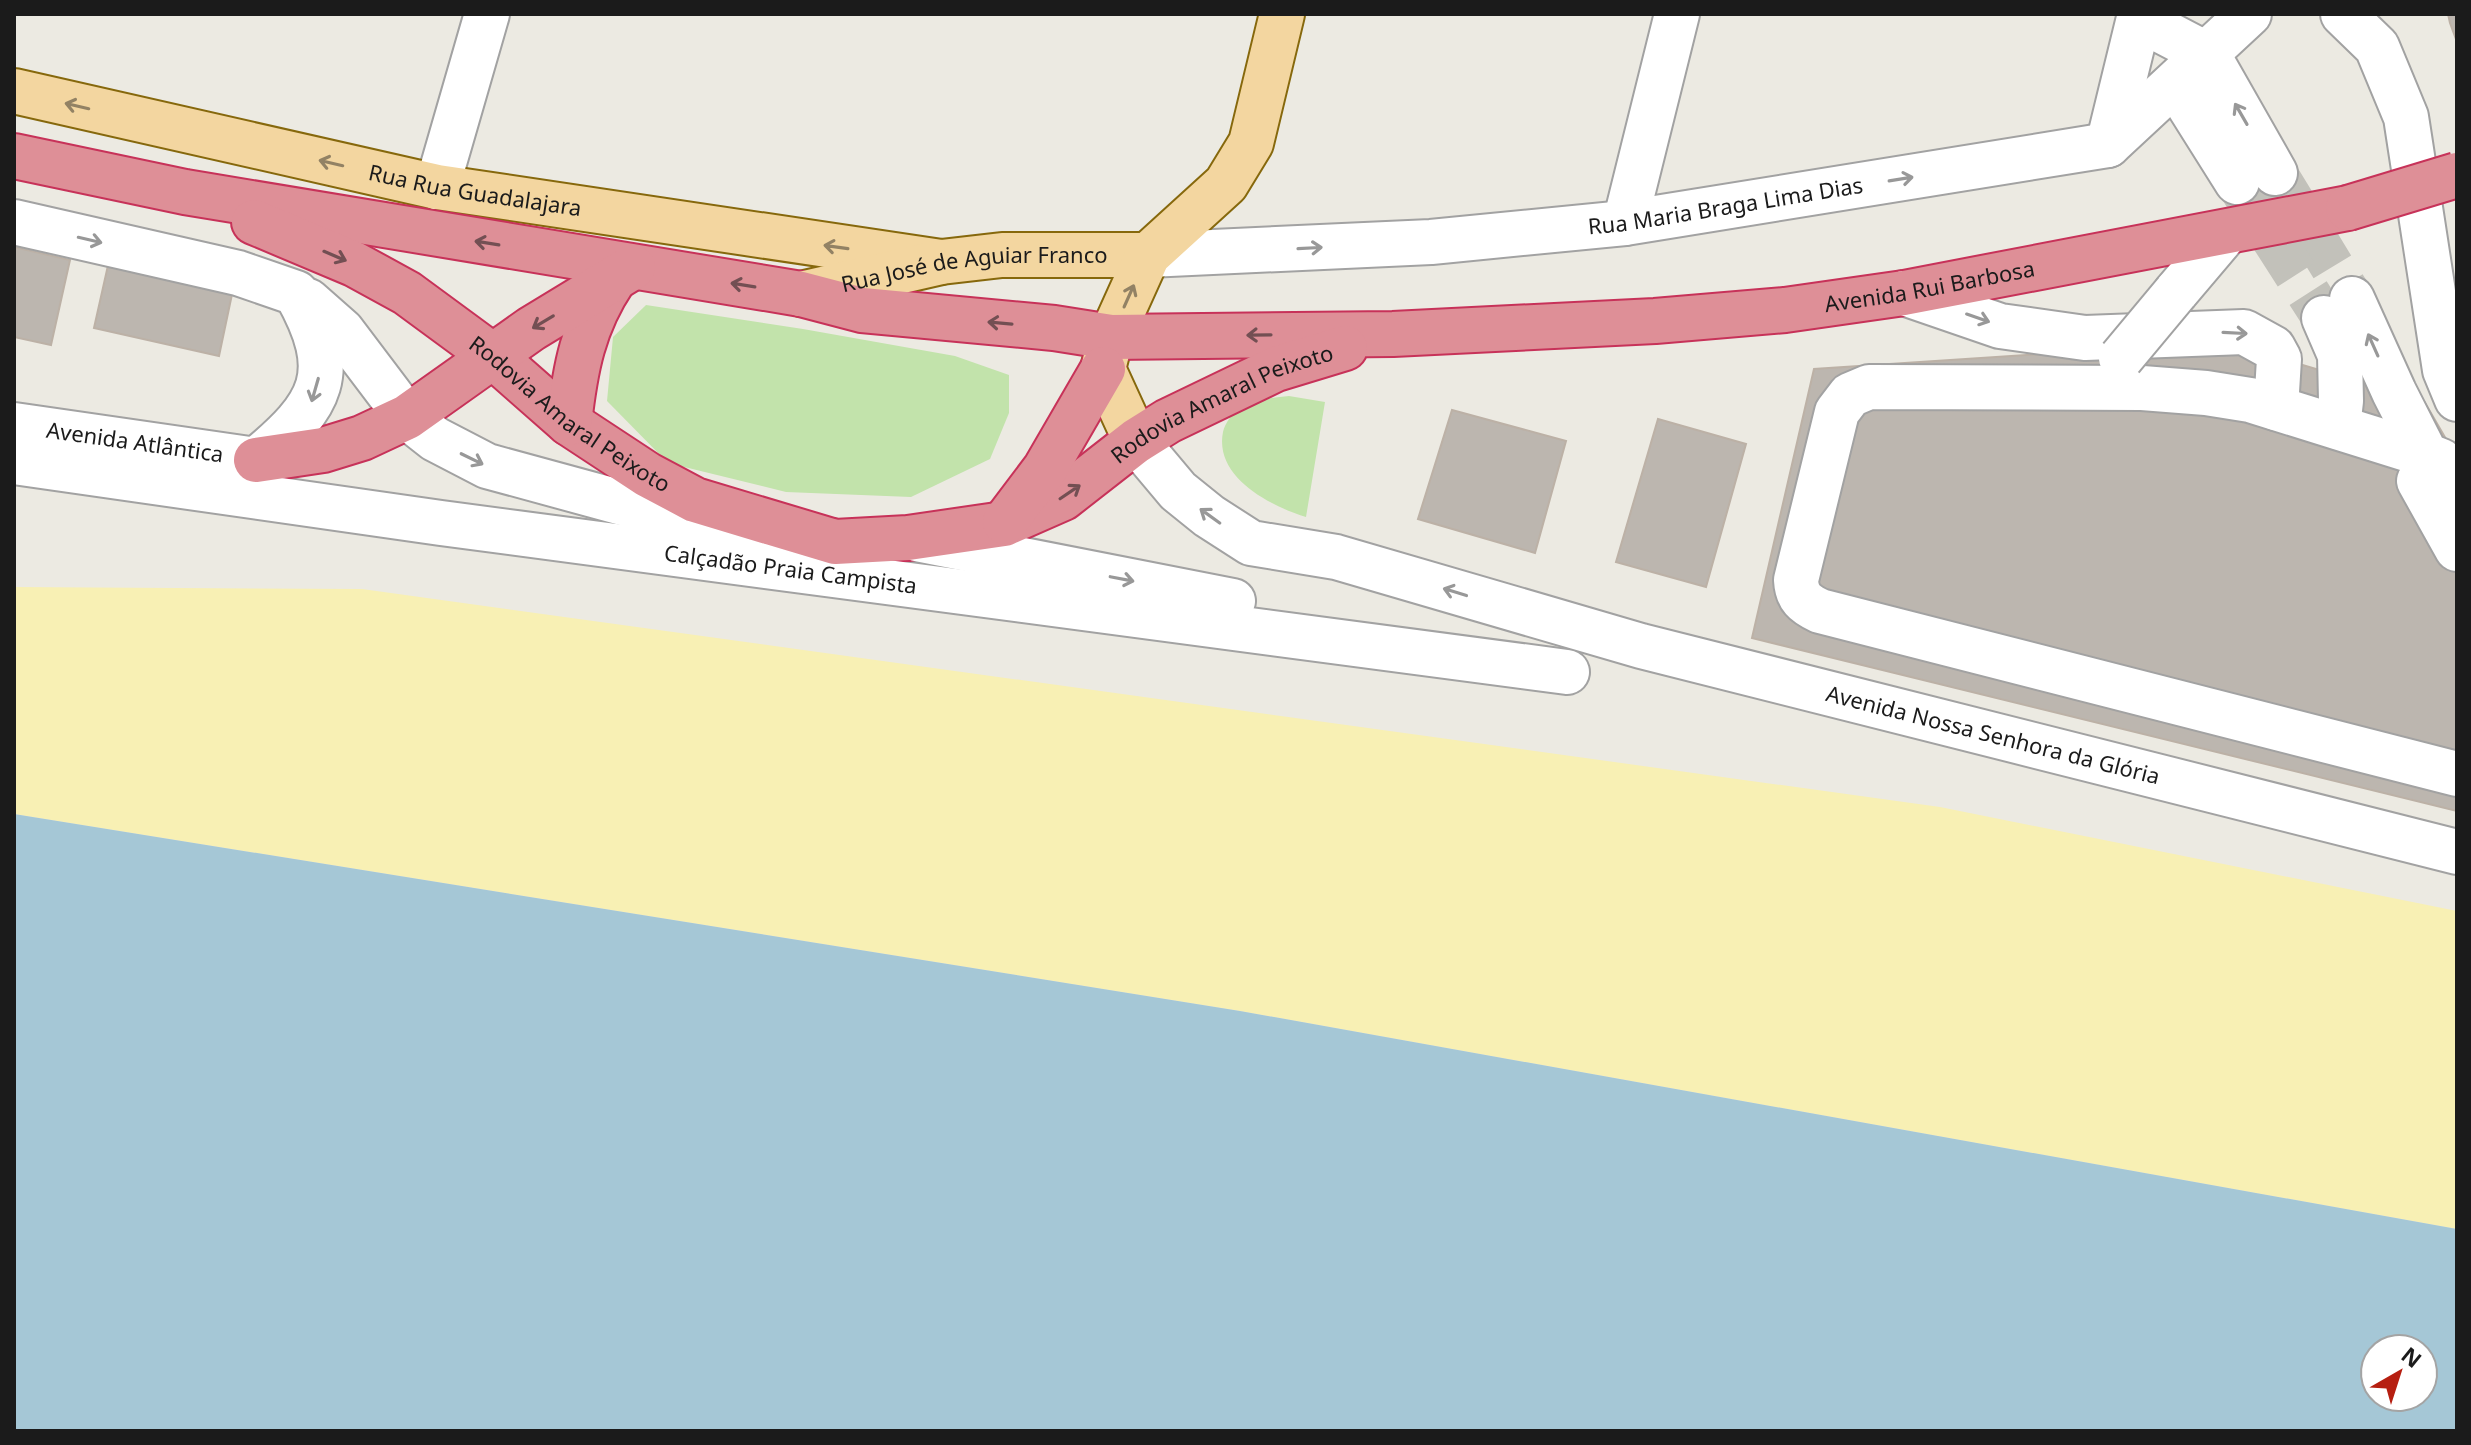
<svg xmlns="http://www.w3.org/2000/svg" width="2471" height="1445" viewBox="0 0 2471 1445" font-family="'Noto Sans',sans-serif">
	<rect width="100%" height="100%" fill="#eceae2"/>
	<g fill="#c2e3ab">
		<polygon points="646,305 803,329 955,356 1009,375 1009,413 990,459 911,497 786,492 668,463 607,401 613,337"/>
		<path d="M1289,396L1325,402L1306,517C1270,506 1214,477 1223,432C1225,423 1233,412 1241,407C1255,399 1273,398 1289,396Z"/>
	</g>
	<polygon fill="#f8f0b4" points="14,587 362,589 1940,807 2457,911 2457,1229 1240,1011 14,814"/>
	<path fill="#a5c7d6" fill-rule="evenodd" d="M14,814L1240,1011L2457,1229V1431H14ZM2375,1349H2423V1397H2375Z"/>
	<g fill="#bcb6af" stroke="#bcb1a6" stroke-width="2">
		<polygon points="2448,14 2457,14 2457,42 2450,23"/>
		<polygon points="14,247 70,260 51,345 14,337"/>
		<polygon points="111,252 235,280 219,356 94,328"/>
		<polygon points="2225,342 2424,401 2457,458 2457,811 1752,638 1814,369"/>
		<polygon points="1452,410 1566,441 1535,553 1418,519"/>
		<polygon points="1658,419 1746,444 1706,587 1616,562"/>
	</g>
	<g fill="none" stroke-linecap="round" stroke-linejoin="round">
		<g stroke="#c2c1ba" stroke-width="44" stroke-dasharray="44 22" stroke-linecap="butt">
			<polyline points="2275,173 2352,299"/>
			<polyline points="2237,182 2324,318"/>
		</g>
		<g stroke="#a2a2a2" stroke-width="48">
			<g id="minor">
				<polyline points="2343,14 2377,47 2406,117 2445,370 2457,399"/>
				<polyline points="2139,19 2208,55 2275,173"/>
				<polyline points="2176,85 2237,182"/>
				<polyline points="2108,145 2140,14"/>
				<polyline points="437,187 487,14"/>
				<path d="M14,222L238,273L296,293C341,373 323,405 256,460L14,425"/>
				<polyline points="1625,223 1677,14"/>
				<path id="s1" d="M1148,255L1431,242L1625,223L2108,145L2249,14"/>
				<polyline points="2176,292 2226,233"/>
				<polyline points="1904,293 2000,326 2085,338 2244,332 2273,348 2279,359 2276,408"/>
				<polyline points="2352,299 2394,392 2426,455 2441,461"/>
				<polyline points="308,301 342,331 407,417 435,439 487,466 718,529 746,532"/>
				<polyline points="2324,318 2340,355 2341,401 2338,427"/>
				<path id="s2" d="M1136,441L1178,491L1209,516L1251,543L1336,557L1641,646L2457,852"/>
				<path id="s3" d="M14,462L441,523L1567,672"/>
				<polyline points="2419,481 2457,549"/>
				<path d="M2457,505L2426,455L2250,400L2206,393L2142,388L1869,387L1850,395L1837,412L1796,580C1797,598 1805,604 1820,611L2457,774"/>
				<polyline points="916,539 1233,601"/>
			</g>
		</g>
		<g stroke="#86680c" stroke-width="48">
			<g id="major">
				<path id="s4" d="M14,91L437,187L941,262"/>
				<path id="s5" d="M801,294L941,262L1002,255H1148"/>
				<polyline points="1136,441 1103,369 1111,337 1148,255 1226,184 1251,143 1282,14"/>
			</g>
		</g>
		<g stroke="#c73259" stroke-width="48">
			<g id="highway">
				<path id="s6" d="M14,156L185,192L801,294L862,310L1054,328L1111,337L1393,334L1655,321L1785,310L1904,293L2348,208"/>
				<path id="s7" d="M254,222L354,264L407,293L494,357L569,423L648,475L695,500L835,542L908,538L1004,524L1063,498L1136,441L1168,421L1276,369L1345,348"/>
				<path d="M569,423C575,369 583,325 614,279"/>
				<polyline points="256,460 323,450 362,438 407,417 531,329 633,267"/>
				<polyline points="1005,522 1045,469 1103,369"/>
			</g>
		</g>
		<use href="#minor" stroke="#fff" stroke-width="44"/>
		<use href="#major" stroke="#f3d6a0" stroke-width="44"/>
		<use href="#highway" stroke="#de8f97" stroke-width="44"/>
		<g stroke="#a2a2a2" stroke-width="48" stroke-linecap="butt">
			<polyline id="minor-bridge" points="2121,358 2176,292"/>
		</g>
		<g stroke="#c73259" stroke-width="48" stroke-linecap="butt">
			<polyline id="highway-bridge" points="2348,208 2457,175"/>
		</g>
		<use href="#minor-bridge" stroke="#fff" stroke-width="44"/>
		<use href="#highway-bridge" stroke="#de8f97" stroke-width="44"/>
	</g>
	<defs><path id="oneway-shaft" d="M-6 0H5M1.5-3L5.5 0L1.5 3" fill="none" stroke-width="1.6" stroke-linecap="round" stroke-linejoin="round" transform="scale(2)"/></defs>
	<g stroke="#928264">
		<use href="#oneway-shaft" transform="translate(77 106) rotate(-167)"/>
		<use href="#oneway-shaft" transform="translate(331 163) rotate(-167)"/>
		<use href="#oneway-shaft" transform="translate(836 247) rotate(-172)"/>
		<use href="#oneway-shaft" transform="translate(1129 296) rotate(-66)"/>
	</g>
	<g stroke="#989898">
		<use href="#oneway-shaft" transform="translate(2241 114) rotate(-120)"/>
		<use href="#oneway-shaft" transform="translate(1901 179) rotate(-9)"/>
		<use href="#oneway-shaft" transform="translate(90 240) rotate(13)"/>
		<use href="#oneway-shaft" transform="translate(1310 248) rotate(-3)"/>
		<use href="#oneway-shaft" transform="translate(1978 318) rotate(19)"/>
		<use href="#oneway-shaft" transform="translate(2235 333) rotate(3)"/>
		<use href="#oneway-shaft" transform="translate(2373 345) rotate(-114)"/>
		<use href="#oneway-shaft" transform="translate(315 390) rotate(106)"/>
		<use href="#oneway-shaft" transform="translate(472 459) rotate(26)"/>
		<use href="#oneway-shaft" transform="translate(1210 516) rotate(-144)"/>
		<use href="#oneway-shaft" transform="translate(1122 579) rotate(11)"/>
		<use href="#oneway-shaft" transform="translate(1455 592) rotate(-163)"/>
	</g>
	<g stroke="#734f53">
		<use href="#oneway-shaft" transform="translate(487 243) rotate(-171)"/>
		<use href="#oneway-shaft" transform="translate(335 256) rotate(23)"/>
		<use href="#oneway-shaft" transform="translate(743 285) rotate(-171)"/>
		<use href="#oneway-shaft" transform="translate(543 322) rotate(149)"/>
		<use href="#oneway-shaft" transform="translate(1000 323) rotate(-175)"/>
		<use href="#oneway-shaft" transform="translate(1259 335) rotate(179)"/>
		<use href="#oneway-shaft" transform="translate(1070 492) rotate(-34)"/>
	</g>
	<g text-anchor="middle" stroke-width="7" stroke-linejoin="round" paint-order="stroke">
		<g font-size="22" fill="#1b1b1b" stroke="#fff">
			<text dy="8" stroke="none"><textPath href="#s4" startOffset="472">Rua Rua Guadalajara</textPath></text>
			<text dy="8" stroke="none"><textPath href="#s1" startOffset="580">Rua Maria Braga Lima Dias</textPath></text>
			<text dy="8" stroke="none"><textPath href="#s5" startOffset="176">Rua José de Aguiar Franco</textPath></text>
			<text dy="8" stroke="none"><textPath href="#s6" startOffset="1934">Avenida Rui Barbosa</textPath></text>
			<text dy="8" stroke="none"><textPath href="#s7" startOffset="1092">Rodovia Amaral Peixoto</textPath></text>
			<text dy="8" stroke="none"><textPath href="#s7" startOffset="372">Rodovia Amaral Peixoto</textPath></text>
			<text transform="translate(135 442) rotate(8)" y="8">Avenida Atlântica</text>
			<text dy="8" stroke="none"><textPath href="#s3" startOffset="784">Calçadão Praia Campista</textPath></text>
			<text dy="8" stroke="none"><textPath href="#s2" startOffset="922">Avenida Nossa Senhora da Glória</textPath></text>
		</g>
	</g>
	<rect width="2471" height="1445" fill="none" stroke="#1b1b1b" stroke-width="32"/>
	<g transform="translate(2399 1373) rotate(39)"><circle r="38" fill="#ffffff" stroke="#a4a4a4" stroke-width="2"/>
	<path d="M0-6L14 30L0 20L-14 30Z" fill="#b61f11"/>
	<text y="-12" font-size="22" font-weight="bold" text-anchor="middle" fill="#1b1b1b">N</text>
	</g>
</svg>
